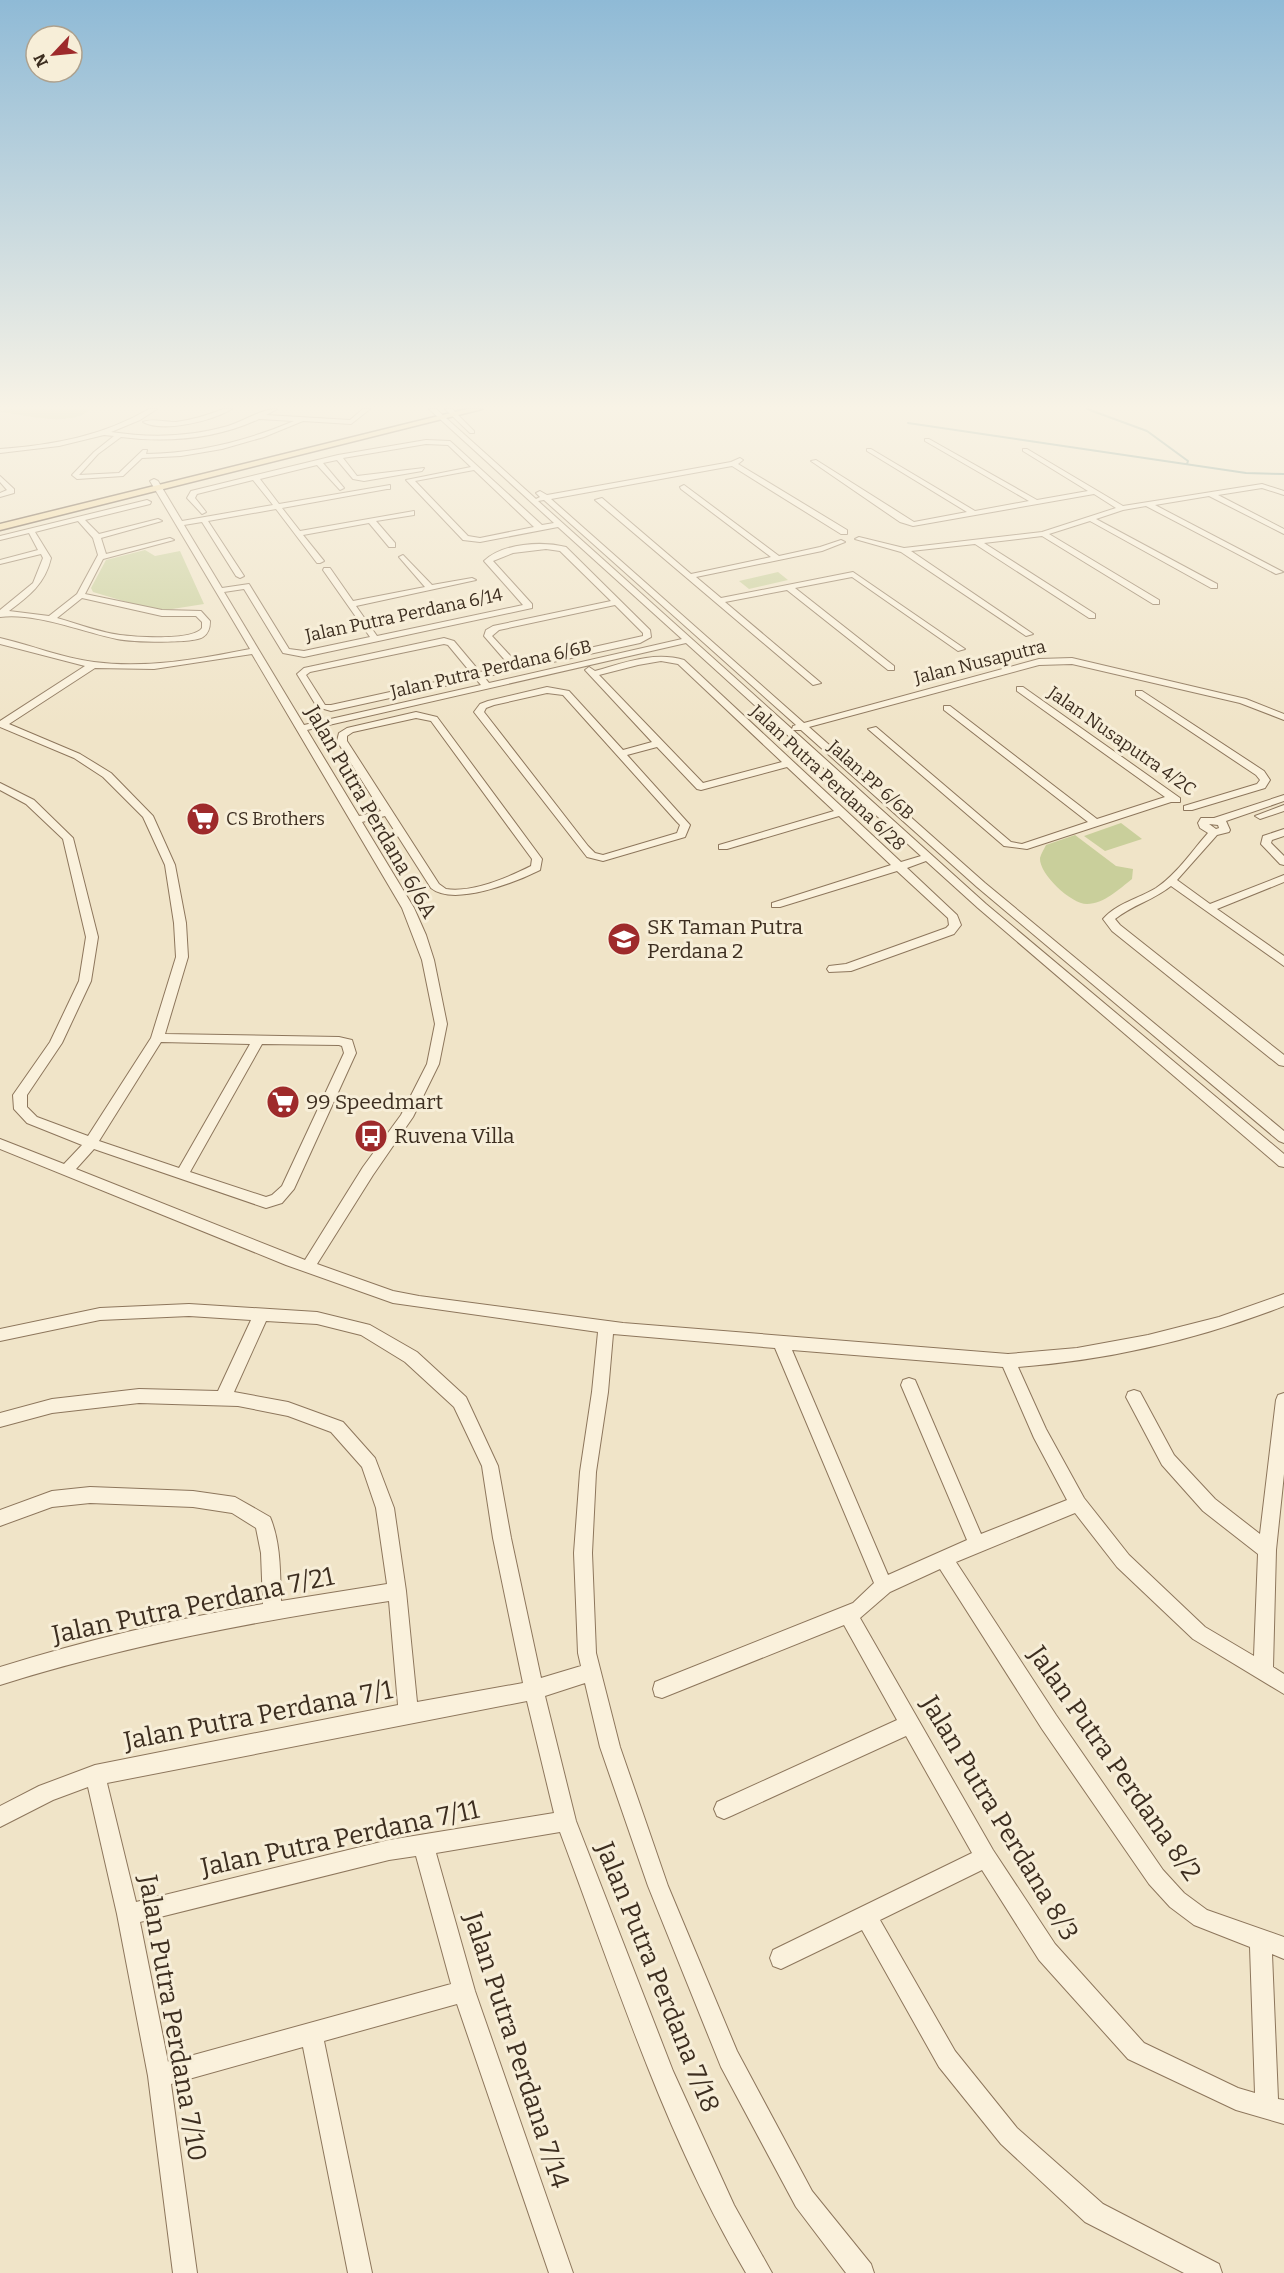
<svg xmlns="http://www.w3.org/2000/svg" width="1284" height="2273" viewBox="0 0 1284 2273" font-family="Bitter,serif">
	<rect width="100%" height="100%" fill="#f0e4c8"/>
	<g fill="#c9cf9b">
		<path d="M6,409H91C71,428 26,415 0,412Z"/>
		<polygon points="145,550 155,556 180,551 204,604 166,610 147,608 93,592 91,588 106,560"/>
		<polygon points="778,572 788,580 749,589 739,581"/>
		<polygon points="1121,823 1142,839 1105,851 1084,836"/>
		<path d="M1075,835L1116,866L1133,869L1132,879C1119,889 1104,904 1087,904C1071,904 1039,874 1040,858C1041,854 1044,849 1046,845Z"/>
	</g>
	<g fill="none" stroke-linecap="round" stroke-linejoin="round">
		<g stroke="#6f938a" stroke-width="2">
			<polyline points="1087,409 1147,431 1188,461 1187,464"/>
			<polyline points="908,423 1246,473 1284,474"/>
		</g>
		<g stroke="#8d765c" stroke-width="2">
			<g id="minor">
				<path d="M149,409H157L140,420L111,432C150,438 190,437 228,426C244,421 261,409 277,409L266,415L350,420L363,409H370L351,424L303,421L264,437L222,449L181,456L142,458L123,476L77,479L72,475L94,452L114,436L104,435L59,446L0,453V449C53,445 103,436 149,409ZM259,419L294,421C247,441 198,453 146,454L147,450H143L119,473L79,475L98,454L121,437C168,443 216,439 259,419Z"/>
				<path d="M223,409H232C212,421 164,433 143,422C151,418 166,422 176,422C192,420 208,415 223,409Z"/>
				<path d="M429,409H436L536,499L540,497L536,493L540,491L547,495L731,462L740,458L743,460L738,464L847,530V534H841L732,466L551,499L804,723L1039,659L1072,658L1246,699L1284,714V720L1240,703L1072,664L1039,665L809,727L985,883L1284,1131V1143L1279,1141L977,887L801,730H793L986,904L1284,1154V1167L1279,1166L978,908L926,861L907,868L957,915L961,925L954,934L851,971L829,972L827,969L829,966L846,964L946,928L949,925L948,918L897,871L780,907H772V903L891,865L839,816L727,849H719V845L834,811L787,767L701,790L697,789L657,747L627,755L690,825L685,837L603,861L587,857L474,712L480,704L488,701L547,687L569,691L623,750L652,742L585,670L589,667L595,671C624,663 654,651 684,660L901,862L921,856L686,643L307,730L359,816L381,811L337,741L339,733L347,728L416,712L437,717L542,859L540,870C516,882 454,907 431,888L385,816L362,822L414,908L426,935L434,960L447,1024L439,1064L413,1117L373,1175L317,1264L393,1291L419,1296L623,1323L1008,1354L1077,1348L1148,1335L1219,1317L1284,1294V1306C1199,1339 1110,1360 1018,1367L1046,1429L1084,1498L1129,1555L1205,1627L1254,1656L1258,1554L1203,1511L1162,1465L1126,1397L1128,1392L1134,1390L1140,1392L1174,1455L1215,1499L1260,1534L1276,1400L1278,1395L1284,1393V1474L1276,1550L1273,1667L1284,1674V1694L1193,1639L1117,1567L1075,1513L956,1562L1056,1715L1163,1870L1184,1893L1207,1910L1284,1937V1959L1272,1954L1278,2099L1284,2100V2124L1236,2110L1128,2059L1039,1960L982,1870L880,1920L955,2051L1017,2128L1103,2204L1219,2264L1222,2273H1184L1085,2222L1001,2144L939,2067L862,1930L781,1969L773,1966L770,1958L773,1950L972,1853L906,1736L731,1816L724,1819L717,1816L714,1809L717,1802L897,1720L844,1625L662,1698L655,1696L653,1689L655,1682L853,1603L874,1583L775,1348L613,1334L608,1392L596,1472L592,1553L596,1653L620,1747L668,1886L737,2051L812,2191L871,2264L874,2273H846L796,2207L721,2067L648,1886L600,1747L585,1683L545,1696L576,1821L673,2071L734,2205L772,2273H746C665,2136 616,1981 560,1832L436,1853L475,1991L573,2273H549L457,2004L324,2041L372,2273H348L303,2047L171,2084L197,2273H173L148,2076L117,1914L88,1787L53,1800L0,1827V1806L39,1786L95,1765L398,1705L389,1601C257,1621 127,1645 0,1685V1667C86,1640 174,1619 263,1604L261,1553L256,1528L232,1513L193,1507L90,1503L52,1507L0,1526V1510L52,1491L90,1487L193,1491L235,1497L270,1517C281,1543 280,1573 281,1601L387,1584L376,1508L362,1467L331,1432L288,1416L238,1406L139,1403L52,1413L0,1427V1413L52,1399L139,1389L218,1391L251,1320L189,1316L100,1320L0,1341V1329L100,1308L189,1304L317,1312L370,1325L417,1352L466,1397L498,1466L511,1538L541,1678L581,1666L578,1653L574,1553L580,1472L592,1392L598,1332L393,1303L286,1265L0,1149V1139L64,1164L82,1145L27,1123L14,1109L13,1095L50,1042L79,981L86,937L63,839L26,804L0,790V783L34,800L73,838L98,937L91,981L62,1043L27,1095V1107L37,1117L88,1136L151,1038L176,957L174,923L165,865L143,817L103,777L74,758L0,727V721L85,666L0,644V638C31,645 62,658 94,662C146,669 199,659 250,649L150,481L154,479L158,481L182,521L273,505L253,480L197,494L195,498L206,512L202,514L187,498L191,491L338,455L426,440L450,441L542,525L554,523ZM426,444L448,445L471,467L406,480L463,540L480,542L558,527L682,639L489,683L484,677L640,643L651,637L650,630L566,547C542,541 503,543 484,561L523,605L377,636L356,606L476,580L472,578L432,585L403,555L399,557L425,587L353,601L330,568H324L323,570L370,637L304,651L289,649L249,584L222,588L184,525L202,522L236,576L240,578L244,576L208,521L276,509L317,563H320L324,561L303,535L369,523L389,547H395V543L376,521L414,515V511L300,531L282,508L387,489H390V485L279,504L260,479L317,465L340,490L344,488L323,463L337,460L353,479L364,481L422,471L424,468L357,476L343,458ZM474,470L534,527L480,538L468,536L415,481ZM544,500L796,725L793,726L792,729L538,501ZM546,549L560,551L611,601L493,626L486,630L484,636L510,666L480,672L454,641L444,638L304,668L297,674L317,707L331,711L476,679L481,685L304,725L224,592L244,589L283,653L304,657L532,608V604L493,561L513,553ZM615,605L643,633V636L518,664L492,636L499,630ZM444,644L448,645L472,674L331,705H325L306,675L310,672ZM252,654L402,908L422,960L435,1024L427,1064L401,1115L363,1167L305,1260L76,1169L94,1149L266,1208L282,1203L294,1189L356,1053L352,1040L339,1037L165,1034L188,957L186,923L175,865L153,816L111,773L80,754L9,724L95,668L154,669ZM661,661L678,664L782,762L703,783L599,675L638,665ZM547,693L563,695L677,822L680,825L677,833L603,855L595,853L588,846L484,712L486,708L494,705ZM416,718L431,721L532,859L531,866C507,878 472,893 446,889L439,884L347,741V736L353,732ZM161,1042L250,1044L179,1168L99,1141ZM262,1044L339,1045L342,1046L344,1053L282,1186L272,1195L266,1197L190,1172ZM266,1321L317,1324L361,1335L405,1362L454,1407L482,1466L493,1538L523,1683L417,1702L406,1591L394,1508L375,1458L343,1422L288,1402L234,1392ZM792,1350L1003,1367L1034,1438L1067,1500L981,1534L915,1380L909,1378L903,1380L901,1385L967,1540L888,1575ZM940,1569L1042,1729L1149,1884L1170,1907L1194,1925L1250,1947L1255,2093L1238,2088L1144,2043L1055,1944L993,1850L860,1618L890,1592ZM527,1701L554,1813L389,1840L136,1902L107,1783ZM416,1856L451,1984L168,2062L140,1922L389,1860Z"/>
				<polygon points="445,409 452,409 474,431 474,433 470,433"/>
				<polygon points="925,439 929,439 1037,500 1088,491 1023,451 1023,449 1027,449 1123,506 1262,484 1284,491 1284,495 1262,488 1218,495 1284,529 1284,534 1209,496 1155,505 1283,572 1276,574 1146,506 1123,510 1096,519 1217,584 1217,588 1211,588 1090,521 1049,534 1159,600 1159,604 1153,604 1042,536 984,543 1095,614 1095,618 1089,618 975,544 911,551 1033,634 1026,636 901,552 855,539 859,537 904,548 1042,532 1116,508 1094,494 913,526 900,522 811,461 816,460 914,522 967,512 867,451 867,449 871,449 975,511 1029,501 925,441"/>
				<polygon points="0,476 14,489 14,493 0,497 0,493 7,490 0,482"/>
				<polygon points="684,485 779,556 820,547 841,540 845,542 822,551 696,577 721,598 853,572 965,649 958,651 852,577 795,588 894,666 894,670 888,670 787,590 725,602 821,683 813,685 595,500 602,498 691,574 771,557 681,489 680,487"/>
				<path d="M147,500L151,502L150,504L85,520L99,534L158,519L162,521L101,538L106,554L170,538L174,540L103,559L85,594L162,610L201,611L210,621C210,627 209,633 203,637C192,644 131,642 117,639C83,632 34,612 0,617V610L33,583L43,558L41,554L0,564V560L38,550L29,533L0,540V536ZM78,521L93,538L98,555L77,594L49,616L9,611C29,596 45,584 51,558L35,532ZM82,598L162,616H196L202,622V628C193,641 136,637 120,635C99,632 78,624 57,618Z"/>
				<polygon points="1017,687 1023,687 1180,798 1180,802 1171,802 1027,849 1004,846 868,729 876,727 1011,842 1022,844 1088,822 944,710 944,706 950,706 1097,819 1165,797 1017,691"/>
				<polygon points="1136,691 1142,691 1264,771 1270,780 1265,788 1192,810 1184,810 1184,806 1257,784 1260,780 1256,775 1136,695"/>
				<path d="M1284,795V801L1226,821L1230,830L1229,832L1217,835L1177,880L1210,904L1284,875V882L1217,909L1284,956V966L1171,886C1154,900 1132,905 1115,919L1120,925L1284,1055V1066L1279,1065L1112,931L1103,919C1117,903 1138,899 1156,888C1176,875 1192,851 1208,833L1200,828L1198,823L1201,818H1214ZM1209,824L1218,825L1219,828L1216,829Z"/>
				<polygon points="1284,805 1284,811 1260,819 1255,816"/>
				<polygon points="1284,829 1284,836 1272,840 1271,843 1284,856 1284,865 1280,864 1261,844 1263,836"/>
			</g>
		</g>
		<g stroke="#5b4430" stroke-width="3">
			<polygon id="major" points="467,409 482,409 0,530 0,524"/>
		</g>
		<use href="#minor" fill="#faf1dc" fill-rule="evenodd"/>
		<use href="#major" fill="#f3d9a0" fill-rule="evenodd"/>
	</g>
	<linearGradient id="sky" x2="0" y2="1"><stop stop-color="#8fbad6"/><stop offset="0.56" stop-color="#f8f3e6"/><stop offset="1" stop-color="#f8f3e6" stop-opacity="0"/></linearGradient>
	<rect width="1284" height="727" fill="url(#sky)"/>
	<defs>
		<g id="supermarket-disc" transform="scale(1.725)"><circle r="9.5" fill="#9e2a2b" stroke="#f7eed8"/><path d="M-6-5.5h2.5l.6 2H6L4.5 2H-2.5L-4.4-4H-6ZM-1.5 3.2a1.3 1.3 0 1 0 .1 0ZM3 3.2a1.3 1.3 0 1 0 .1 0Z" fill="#fff"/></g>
		<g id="school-disc" transform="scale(1.725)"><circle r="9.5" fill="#9e2a2b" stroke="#f7eed8"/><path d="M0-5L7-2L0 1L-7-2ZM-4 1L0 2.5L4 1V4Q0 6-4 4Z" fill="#fff"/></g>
		<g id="bus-disc" transform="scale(1.725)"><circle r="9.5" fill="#9e2a2b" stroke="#f7eed8"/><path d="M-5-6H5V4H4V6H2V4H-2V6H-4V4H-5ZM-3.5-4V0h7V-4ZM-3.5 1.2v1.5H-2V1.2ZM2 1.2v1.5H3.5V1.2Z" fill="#fff"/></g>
	</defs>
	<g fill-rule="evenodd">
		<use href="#supermarket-disc" x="203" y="819"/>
		<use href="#school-disc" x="624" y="939"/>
		<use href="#supermarket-disc" x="283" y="1102"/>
		<use href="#bus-disc" x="371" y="1136"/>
	</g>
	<g text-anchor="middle" stroke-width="6" stroke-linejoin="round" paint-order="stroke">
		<g font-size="18" fill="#3d2e20" stroke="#f7eed8">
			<text transform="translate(404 615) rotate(-12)" y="6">Jalan Putra Perdana 6/14</text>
			<text transform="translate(980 662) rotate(-14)" y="6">Jalan Nusaputra</text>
			<text transform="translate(491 669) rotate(-13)" y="6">Jalan Putra Perdana 6/6B</text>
			<text transform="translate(1122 741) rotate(35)" y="6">Jalan Nusaputra 4/2C</text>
			<text transform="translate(828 778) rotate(43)" y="6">Jalan Putra Perdana 6/28</text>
			<text transform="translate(871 780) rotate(42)" y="6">Jalan PP 6/6B</text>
		</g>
		<g font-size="18" fill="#3d2e20" stroke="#f7eed8" text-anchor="start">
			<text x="226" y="825">CS Brothers</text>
		</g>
		<g font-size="21" fill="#3d2e20" stroke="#f7eed8">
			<text transform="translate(371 812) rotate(60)" y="7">Jalan Putra Perdana 6/6A</text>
		</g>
		<g font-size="21" fill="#3d2e20" stroke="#f7eed8" text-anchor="start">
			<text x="647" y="934">SK Taman Putra<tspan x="647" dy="24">Perdana 2</tspan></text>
			<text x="306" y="1109">99 Speedmart</text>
			<text x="394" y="1143">Ruvena Villa</text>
		</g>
		<g font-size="26" fill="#3d2e20" stroke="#f7eed8">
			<text transform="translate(193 1605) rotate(-12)" y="9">Jalan Putra Perdana 7/21</text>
			<text transform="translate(258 1715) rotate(-11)" y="9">Jalan Putra Perdana 7/1</text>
			<text transform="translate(1115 1763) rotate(55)" y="9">Jalan Putra Perdana 8/2</text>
			<text transform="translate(1000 1818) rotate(59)" y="9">Jalan Putra Perdana 8/3</text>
			<text transform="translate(340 1838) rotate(-12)" y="9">Jalan Putra Perdana 7/11</text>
			<text transform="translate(658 1977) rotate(68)" y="9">Jalan Putra Perdana 7/18</text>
			<text transform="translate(173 2018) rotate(80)" y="9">Jalan Putra Perdana 7/10</text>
			<text transform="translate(517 2050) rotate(72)" y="9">Jalan Putra Perdana 7/14</text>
		</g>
	</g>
	<g transform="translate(54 54) rotate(244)"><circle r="28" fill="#f7eed8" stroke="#ada18e" stroke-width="1.5"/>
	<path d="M0-4.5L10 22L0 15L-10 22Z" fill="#9e2a2b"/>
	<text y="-9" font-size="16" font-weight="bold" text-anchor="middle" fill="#3d2e20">N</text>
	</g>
</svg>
